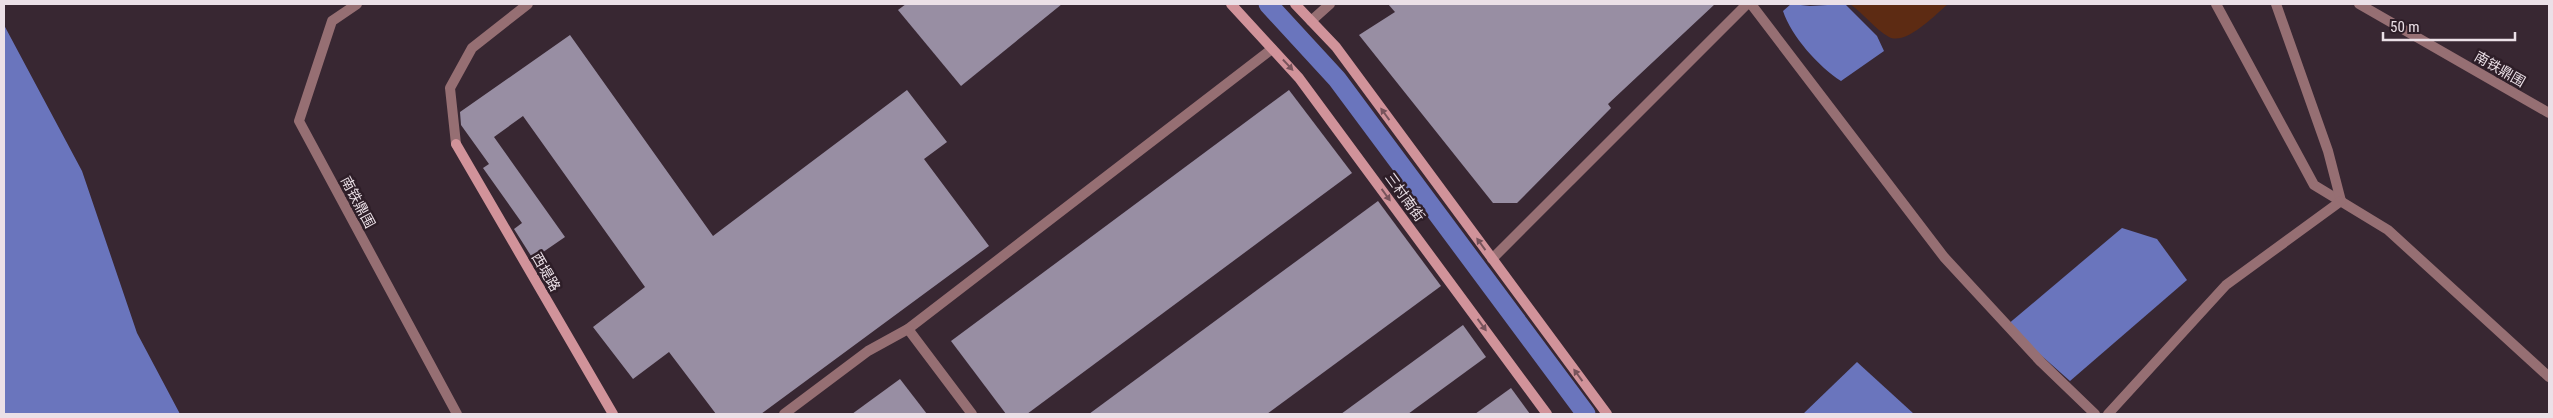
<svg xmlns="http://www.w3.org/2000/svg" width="2553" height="418" viewBox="0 0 2553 418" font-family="'Roboto Condensed','Noto Sans SC',sans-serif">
	<rect width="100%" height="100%" fill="#382732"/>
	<path fill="#5d2b13" d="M1850,4H1948C1936,14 1906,46 1889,37C1875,29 1864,14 1850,4Z"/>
	<g fill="#6a75bd">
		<path d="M1791,4L1810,6L1845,4L1877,36L1884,51L1841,81C1819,67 1791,36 1783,11Z"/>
		<polygon points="4,25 82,171 137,333 180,414 4,414"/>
		<polygon points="2122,228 2157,239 2187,280 2070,381 2007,325"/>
		<polygon points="1857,362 1914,414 1803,414"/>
	</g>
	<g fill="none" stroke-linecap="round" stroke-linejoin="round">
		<polyline stroke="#6a75bd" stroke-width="19" points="1268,4 1337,79 1586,414"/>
	</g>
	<g fill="#988ea3">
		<polygon points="906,4 1062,4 961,86 898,10"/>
		<polygon points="1388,4 1715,4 1608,104 1611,108 1517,203 1493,203 1359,35 1395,12"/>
		<polygon points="570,35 713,236 907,90 947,142 924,159 989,246 761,414 716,414 669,352 633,379 593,327 645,287 523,116 494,137 565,237 533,259 514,229 522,223 483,168 489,164 461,125 460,112"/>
		<polygon points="1289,90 1352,173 1027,414 1006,414 951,341"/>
		<polygon points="1378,201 1441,286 1267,414 1089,414"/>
		<polygon points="1463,325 1486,357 1408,414 1341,414"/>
		<polygon points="900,379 927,414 852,414"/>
		<polygon points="1511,388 1530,414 1475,414"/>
	</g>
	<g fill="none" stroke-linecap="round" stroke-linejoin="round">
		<g stroke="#966f73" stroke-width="10">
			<polyline points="357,4 332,21 299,121 457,414"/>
			<polyline points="1751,4 1944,257 2041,362 2095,414"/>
			<polyline points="2216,4 2314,185 2388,230 2549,377"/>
			<polyline points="2276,4 2328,151 2341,201"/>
			<polyline points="2359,4 2549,113"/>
			<polyline points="1311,21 1330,4"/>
			<polyline points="456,144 450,88 472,48 528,4"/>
			<polyline points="1492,259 1747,4"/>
			<polyline points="908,329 972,414"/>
			<polyline points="784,414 868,351 908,329 1272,49"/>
			<polyline points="2108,414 2226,285 2341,201"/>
		</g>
		<g stroke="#d1939a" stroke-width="10">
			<polyline points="1231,4 1299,78 1547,414"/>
			<polyline points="1295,4 1336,47 1607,414"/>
			<polyline points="456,144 613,414"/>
		</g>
	</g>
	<defs><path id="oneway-solid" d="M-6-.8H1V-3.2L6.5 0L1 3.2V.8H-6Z" transform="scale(1.25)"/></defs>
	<g fill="#77535b">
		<use href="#oneway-solid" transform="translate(1288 65) rotate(47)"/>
		<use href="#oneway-solid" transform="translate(1385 114) rotate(-126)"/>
		<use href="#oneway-solid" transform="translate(1386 195) rotate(54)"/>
		<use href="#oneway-solid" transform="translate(1481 244) rotate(-126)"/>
		<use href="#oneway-solid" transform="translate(1482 325) rotate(54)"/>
		<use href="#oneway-solid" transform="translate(1578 375) rotate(-126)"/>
	</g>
	<g text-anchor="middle" stroke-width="5" stroke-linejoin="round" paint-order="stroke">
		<g font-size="14" fill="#ebe0e7" stroke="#2e1e28">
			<text transform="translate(2500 69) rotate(30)" y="5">南铁鼎围</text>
			<text transform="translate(1405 197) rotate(54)" y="5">三村南街</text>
			<text transform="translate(358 202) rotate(62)" y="5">南铁鼎围</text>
			<text transform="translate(546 272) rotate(60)" y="5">西堤路</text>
		</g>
	</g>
	<rect width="2553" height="418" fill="none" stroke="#ebe0e7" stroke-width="10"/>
	<path d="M2383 32v8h132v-8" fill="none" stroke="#ebe0e7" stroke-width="2.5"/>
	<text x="2390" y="32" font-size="15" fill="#ebe0e7" stroke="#2e1e28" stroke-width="4" paint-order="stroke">50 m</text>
</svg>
